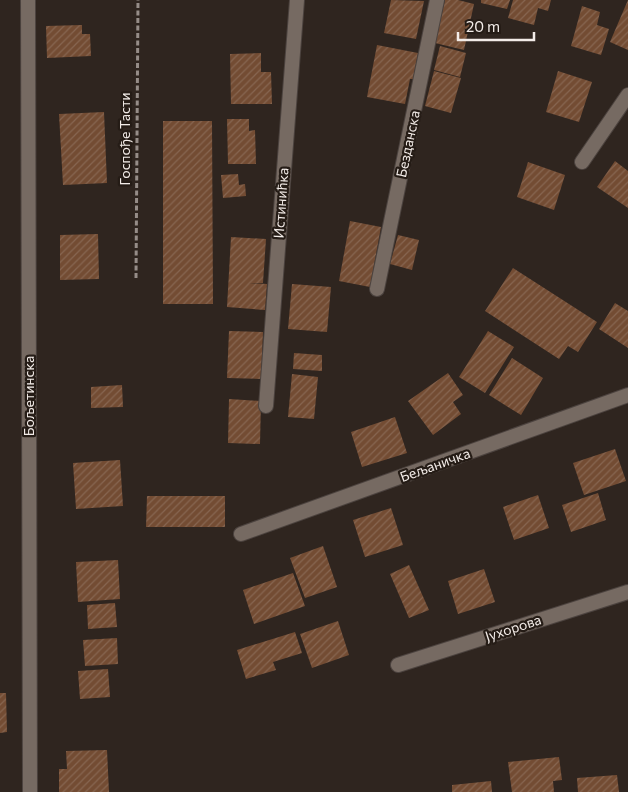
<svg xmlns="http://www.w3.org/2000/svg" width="628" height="792" viewBox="0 0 628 792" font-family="Commissioner,sans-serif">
	<defs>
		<pattern id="building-hatch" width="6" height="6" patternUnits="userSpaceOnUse" patternTransform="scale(1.25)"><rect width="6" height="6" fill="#734c33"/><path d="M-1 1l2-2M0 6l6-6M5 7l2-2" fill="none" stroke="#876651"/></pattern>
	</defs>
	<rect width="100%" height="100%" fill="#2f251f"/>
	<g fill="url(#building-hatch)">
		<polygon points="391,0 424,1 416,39 384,33"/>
		<polygon points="445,0 458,0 474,4 464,50 435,43"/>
		<polygon points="481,0 510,0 507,9 481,3"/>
		<polygon points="513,0 551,0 548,11 538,8 534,25 508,18"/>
		<polygon points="628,0 628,50 610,42"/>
		<polygon points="582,6 600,12 597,25 609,29 601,55 571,46"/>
		<polygon points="82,25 82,34 90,34 91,56 47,58 46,26"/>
		<polygon points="377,45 418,53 413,79 410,79 405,104 367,97"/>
		<polygon points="440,46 466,53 460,77 434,70"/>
		<polygon points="261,53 261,72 271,72 272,104 231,104 230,54"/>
		<polygon points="434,71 461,78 451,113 425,106"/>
		<polygon points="558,71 592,82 579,122 546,112"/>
		<polygon points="104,112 107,183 63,185 59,114"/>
		<polygon points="227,119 249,119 249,131 255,130 256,164 228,164"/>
		<polygon points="163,121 212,121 213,304 163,304"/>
		<polygon points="615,161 628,171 628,208 597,187"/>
		<polygon points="528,162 565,175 554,210 517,197"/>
		<polygon points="238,174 239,185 245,184 246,196 223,198 221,175"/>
		<polygon points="350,221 381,227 370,287 339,281"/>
		<polygon points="98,234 99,279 60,280 60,235"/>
		<polygon points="398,235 419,240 412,270 390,264"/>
		<polygon points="231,237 266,239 263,283 249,283 267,284 265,310 227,307"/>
		<polygon points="513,268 597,322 578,352 568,346 559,359 485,311"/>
		<polygon points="292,284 331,287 327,332 288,329"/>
		<polygon points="615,303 628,311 628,348 599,329"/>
		<polygon points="229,331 263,332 261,379 227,378"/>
		<polygon points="488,331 514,347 485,393 459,377"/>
		<polygon points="294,353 322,355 322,371 293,369"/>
		<polygon points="512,358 543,378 521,415 489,395"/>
		<polygon points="448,373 463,395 453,402 461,414 433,435 408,401"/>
		<polygon points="292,374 318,377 314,419 288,417"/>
		<polygon points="122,385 123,407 91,408 91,387"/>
		<polygon points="229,399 261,401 260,444 228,443"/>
		<polygon points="395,417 407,453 362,467 351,432"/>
		<polygon points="615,449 626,481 584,495 573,463"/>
		<polygon points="120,460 123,506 76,509 73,463"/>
		<polygon points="598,493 606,520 571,532 562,505"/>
		<polygon points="538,495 549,528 514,540 503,507"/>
		<polygon points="147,496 225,496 225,527 146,527"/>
		<polygon points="391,508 403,545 365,557 353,520"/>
		<polygon points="323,546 337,587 305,598 290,558"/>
		<polygon points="118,560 120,599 78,602 76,562"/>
		<polygon points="409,565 429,610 409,618 390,574"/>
		<polygon points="484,569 495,602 458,614 448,581"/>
		<polygon points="293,573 305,606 254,624 243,590"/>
		<polygon points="115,603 117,627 88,629 87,605"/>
		<polygon points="338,621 349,655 312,668 300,634"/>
		<polygon points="295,632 302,653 273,662 276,670 246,679 237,650"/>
		<polygon points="117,638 118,664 85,666 83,640"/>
		<polygon points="108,669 110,697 80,699 78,671"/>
		<polygon points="0,693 6,693 7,732 0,733"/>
		<polygon points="107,750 109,792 59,792 59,769 67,769 66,751"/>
		<polygon points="559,757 562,780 553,781 554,792 512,792 508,762"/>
		<polygon points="617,775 619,792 578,792 577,778"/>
		<polygon points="491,781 492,792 452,792 452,785"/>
	</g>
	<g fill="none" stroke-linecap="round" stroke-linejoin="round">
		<g stroke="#4c433f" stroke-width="16">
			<g id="minor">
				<polyline points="28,0 30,792"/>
				<polyline points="582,162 628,95"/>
				<polyline points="377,289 437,0"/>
				<polyline points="266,406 297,0"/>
				<polyline points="241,534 628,395"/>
				<polyline points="398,665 628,592"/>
			</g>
		</g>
		<polyline stroke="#968d88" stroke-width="3" stroke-dasharray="5 2.5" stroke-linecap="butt" points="136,278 138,0"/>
		<use href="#minor" stroke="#766a62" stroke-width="14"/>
	</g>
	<g text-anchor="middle" stroke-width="4.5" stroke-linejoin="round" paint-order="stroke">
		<g font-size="14" fill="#f3ece8" stroke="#251c16">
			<text transform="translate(125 139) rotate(-90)" y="5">Госпође Тасти</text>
			<text transform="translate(408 144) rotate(-78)" y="5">Безданска</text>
			<text transform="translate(281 203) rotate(-86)" y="5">Истинићка</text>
			<text transform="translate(29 396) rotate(-90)" y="5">Бољетинска</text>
			<text transform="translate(435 465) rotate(-20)" y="5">Бељаничка</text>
			<text transform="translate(513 628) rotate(-18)" y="5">Јухорова</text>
		</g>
	</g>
	<path d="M458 32v8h76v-8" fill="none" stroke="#f3ece8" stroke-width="2.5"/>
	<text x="466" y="32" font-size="15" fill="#f3ece8" stroke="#251c16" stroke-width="4" paint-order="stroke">20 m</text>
</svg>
